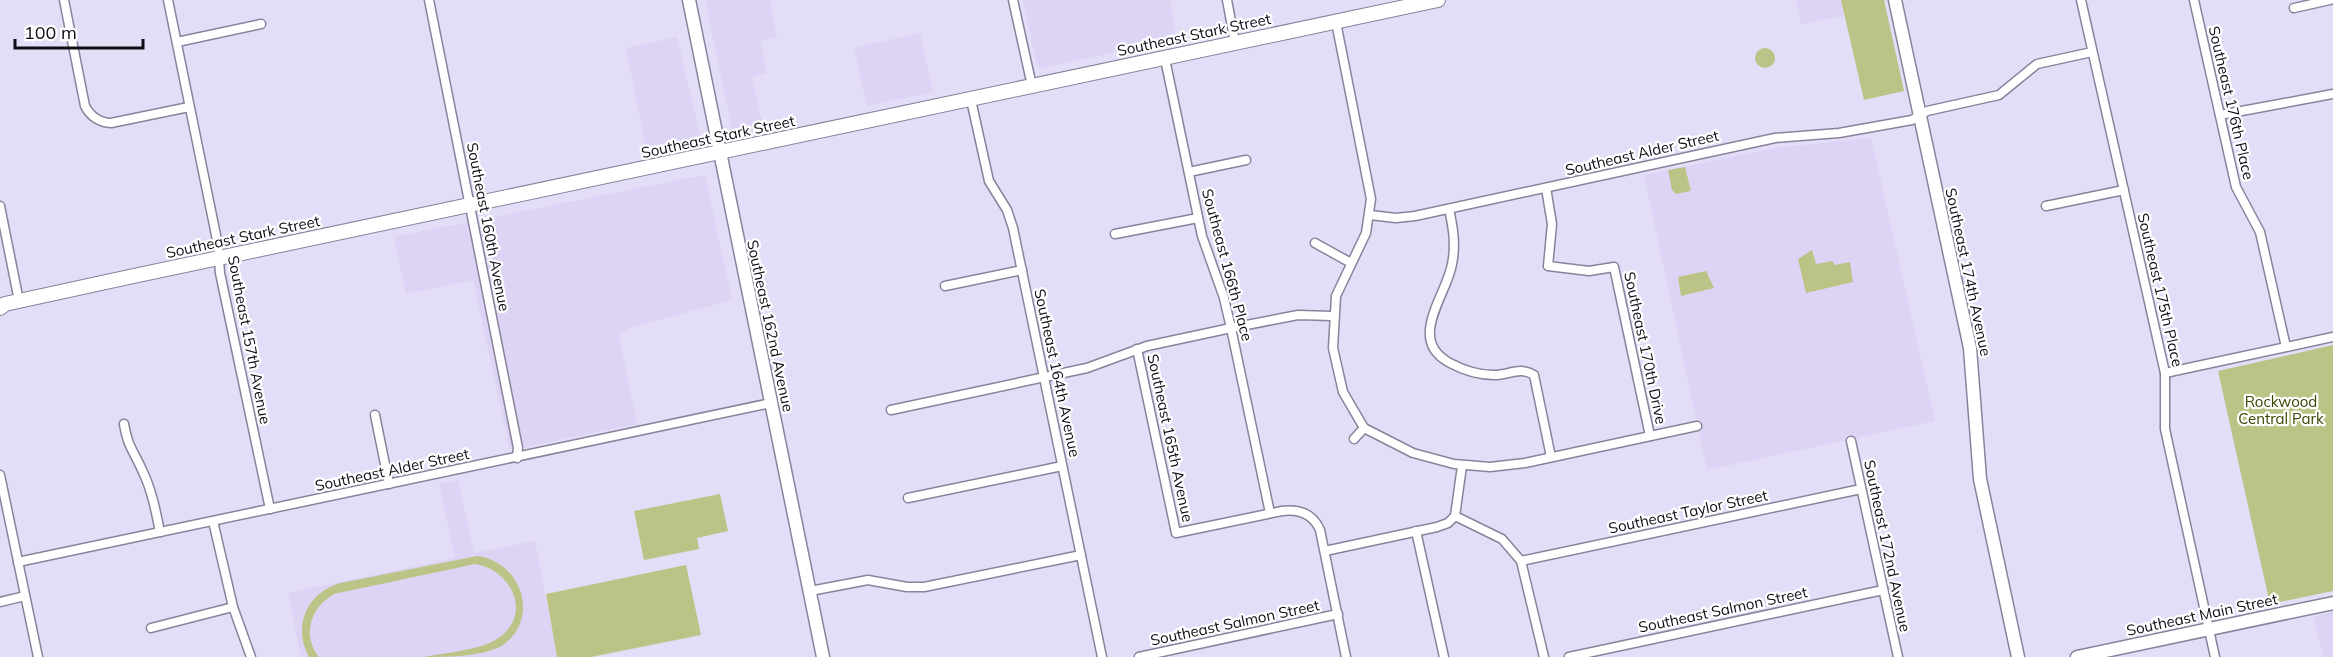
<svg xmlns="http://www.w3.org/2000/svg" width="2333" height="657" viewBox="0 0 2333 657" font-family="Mulish,sans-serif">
	<rect width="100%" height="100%" fill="#e4ddf8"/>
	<g fill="#dcd3f5">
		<polygon points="705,0 770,0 777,37 760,40 767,73 752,77 763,128 733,134"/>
		<polygon points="1023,0 1170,0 1176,39 1042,68 1037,65"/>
		<polygon points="1796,0 1841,0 1845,15 1801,25"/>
		<polygon points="920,33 933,92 867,106 854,48"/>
		<polygon points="677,37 700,135 697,142 647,152 626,48"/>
		<polygon points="1871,138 1935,421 1707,470 1644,175 1773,148"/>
		<polygon points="705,175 732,300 630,328 619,336 637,424 510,450 473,280 406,294 394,237"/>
		<polygon points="458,480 474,553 535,541 557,657 301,657 288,593 455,558 439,484"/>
		<polygon points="2333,611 2333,657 2323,657 2314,617"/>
	</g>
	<g fill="#bbc486">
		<polygon points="1841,0 1884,0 1904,91 1864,100"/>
		<circle cx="1765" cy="58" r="10"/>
		<polygon points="1685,167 1691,191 1676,194 1672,190 1668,170"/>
		<polygon points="1812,250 1816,264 1832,261 1835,265 1850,262 1853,282 1806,293 1798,259"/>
		<polygon points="1706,271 1714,288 1681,296 1678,277"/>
		<polygon points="2333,345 2333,591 2270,604 2218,371"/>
		<polygon points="720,494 728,531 697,538 699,549 644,560 634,511"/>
		<path d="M477,556C522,561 542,621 500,647C478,657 449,657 424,657C444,653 480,650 497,639C533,616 513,570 475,564L334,594C311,607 301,635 319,657H309C292,626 307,592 341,583Z"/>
		<polygon points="686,565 701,635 591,657 557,657 546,594"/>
	</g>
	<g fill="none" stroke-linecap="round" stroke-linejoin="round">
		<g stroke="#89829b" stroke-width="11">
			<g id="street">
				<path d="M64,0L85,106C90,116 100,123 111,123L189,107"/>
				<polyline points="168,0 218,245 220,273 270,509"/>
				<polyline points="429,0 518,448 517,458"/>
				<polyline points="1013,0 1032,86"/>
				<polyline points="1227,0 1235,43"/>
				<polyline points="2081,0 2165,373 2165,429 2215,657"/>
				<polyline points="2194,0 2236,187 2260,232 2286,347"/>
				<polyline points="2294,8 2330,0"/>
				<polyline points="1336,22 1371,199 1366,233 1336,296 1333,348 1343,392 1364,428 1413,453 1454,464 1490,467 1525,463 1697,426"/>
				<polyline points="177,42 261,24"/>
				<polyline points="1165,59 1202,236 1224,298 1231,328 1270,513"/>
				<polyline points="971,100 989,181 1007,210 1013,228 1102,657"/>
				<polyline points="2220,115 2333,94"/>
				<polyline points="1189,172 1246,160"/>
				<polyline points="1546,188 1552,224 1548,266 1589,271 1614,267 1650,436"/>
				<polyline points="0,206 19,301"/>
				<polyline points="2046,206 2124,190"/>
				<path d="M1449,209C1453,227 1456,245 1452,264C1447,295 1406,340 1450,363C1463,370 1480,375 1494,375C1510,375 1519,366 1534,375L1551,457"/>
				<polyline points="1370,215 1396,218 1415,216 1775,138 1839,133 1912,120 1927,111 1999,95 2037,64 2092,52"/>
				<polyline points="1115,234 1198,218"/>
				<polyline points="1315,243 1351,263"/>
				<polyline points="945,286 1022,270"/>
				<path d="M1137,349L1176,533L1282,511C1299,509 1313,514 1320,530L1346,657"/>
				<polyline points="2165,373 2333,337"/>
				<polyline points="891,410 1087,368 1147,346 1231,328 1298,315 1333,316"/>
				<polyline points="375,415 389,484"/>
				<path d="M124,424C128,448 134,451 143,472C152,491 156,512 160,532"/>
				<polyline points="1354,439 1364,428"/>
				<polyline points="1851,441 1898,657"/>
				<polyline points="0,475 38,657"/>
				<polyline points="908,498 1062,466"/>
				<polyline points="1455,516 1502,539 1521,561 1544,657"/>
				<polyline points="1455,516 1462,466"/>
				<polyline points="213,521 233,607 251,657"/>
				<polyline points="1416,531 1444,657"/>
				<polyline points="1325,551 1437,527 1448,523 1455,516"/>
				<polyline points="1521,561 1861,489"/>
				<polyline points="18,562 771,403"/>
				<polyline points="810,591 868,580 907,587 924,587 1081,555"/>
				<polyline points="0,602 25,596"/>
				<polyline points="151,628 233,607"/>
				<polyline points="1139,657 1338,614"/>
				<polyline points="1569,657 1883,590"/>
			</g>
		</g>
		<g stroke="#89829b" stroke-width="15">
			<g id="secondary">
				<polyline points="689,0 823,657"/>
				<polyline points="1895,0 1970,348 1980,479 2018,657"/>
				<polyline points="2077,657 2333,603"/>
			</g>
		</g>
		<g stroke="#89829b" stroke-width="16">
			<polyline id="primary" points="0,308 5,304 129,277 1438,0"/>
		</g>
		<use href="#street" stroke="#fff" stroke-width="8"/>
		<use href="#secondary" stroke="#fff" stroke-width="12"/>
		<use href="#primary" stroke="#fff" stroke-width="14"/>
	</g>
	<g text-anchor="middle" stroke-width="4.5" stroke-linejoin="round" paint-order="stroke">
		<g font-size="15" fill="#0e0c15" stroke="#fff">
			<text transform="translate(1194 35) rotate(-12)" y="5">Southeast Stark Street</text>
			<text transform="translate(2231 103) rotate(77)" y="5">Southeast 176th Place</text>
			<text transform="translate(718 137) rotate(-12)" y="5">Southeast Stark Street</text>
			<text transform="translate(1642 153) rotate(-13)" y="5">Southeast Alder Street</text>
			<text transform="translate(488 227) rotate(79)" y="5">Southeast 160th Avenue</text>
			<text transform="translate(243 237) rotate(-12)" y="5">Southeast Stark Street</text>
			<text transform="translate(1227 265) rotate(75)" y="5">Southeast 166th Place</text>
			<text transform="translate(1968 272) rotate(78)" y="5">Southeast 174th Avenue</text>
			<text transform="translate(2160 290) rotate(77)" y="5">Southeast 175th Place</text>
			<text transform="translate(770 326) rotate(78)" y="5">Southeast 162nd Avenue</text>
			<text transform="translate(249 340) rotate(79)" y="5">Southeast 157th Avenue</text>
			<text transform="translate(1645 348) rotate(78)" y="5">Southeast 170th Drive</text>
			<text transform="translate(1057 373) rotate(78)" y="5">Southeast 164th Avenue</text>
			<text transform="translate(1170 438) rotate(78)" y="5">Southeast 165th Avenue</text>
			<text transform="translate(392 470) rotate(-12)" y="5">Southeast Alder Street</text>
			<text transform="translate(1688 512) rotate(-12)" y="5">Southeast Taylor Street</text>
			<text transform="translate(1887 546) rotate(78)" y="5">Southeast 172nd Avenue</text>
			<text transform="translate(1723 610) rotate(-12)" y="5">Southeast Salmon Street</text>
			<text transform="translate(2202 615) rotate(-12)" y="5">Southeast Main Street</text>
			<text transform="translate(1235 623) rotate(-12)" y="5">Southeast Salmon Street</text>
		</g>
		<g font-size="15" fill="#404502" stroke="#fff">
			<text x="2281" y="407">Rockwood<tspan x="2281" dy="17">Central Park</tspan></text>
		</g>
	</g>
	<path d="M15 39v9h128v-9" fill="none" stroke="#0e0c15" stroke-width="3"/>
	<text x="24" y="39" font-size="18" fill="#0e0c15" stroke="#ffffff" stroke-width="4.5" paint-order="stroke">100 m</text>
</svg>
